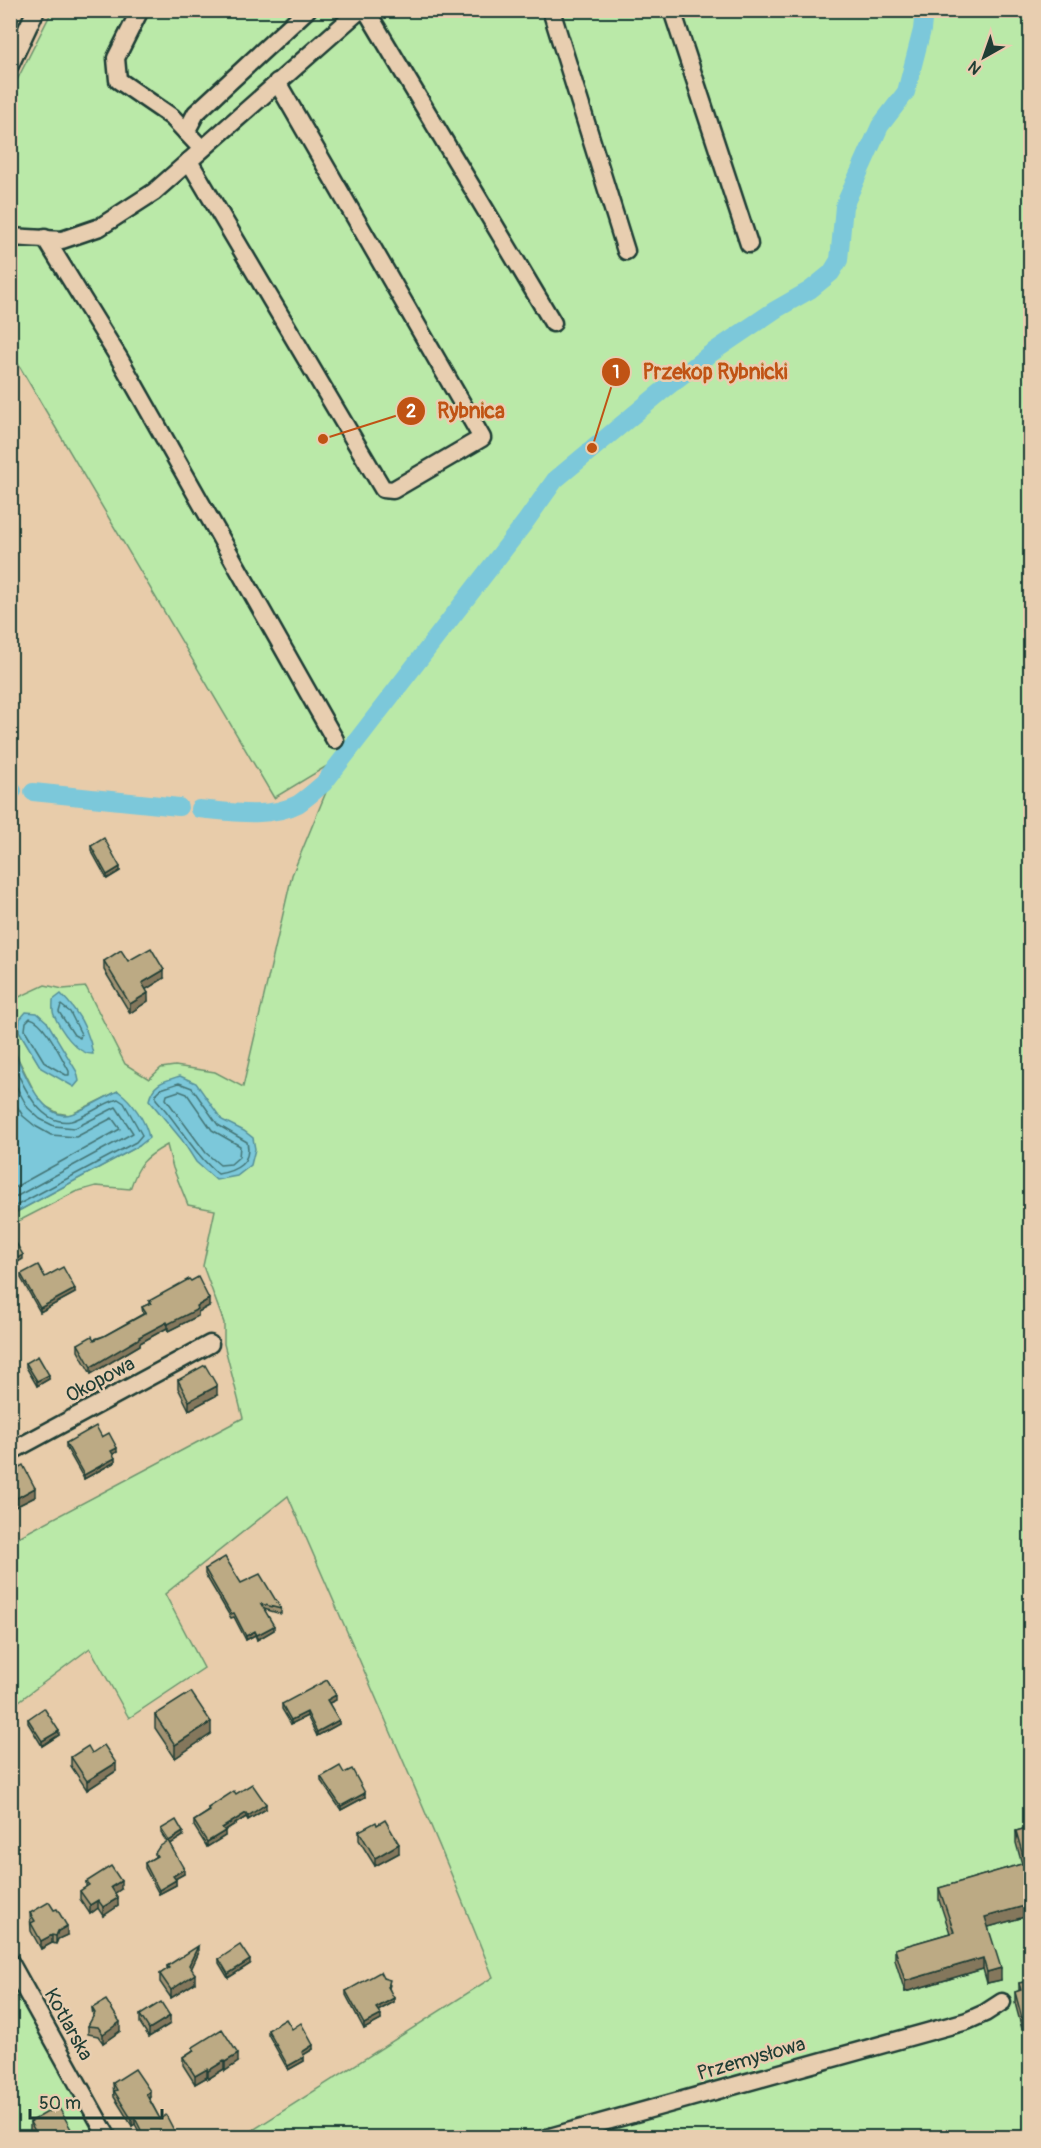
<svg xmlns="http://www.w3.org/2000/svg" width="1041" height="2148" viewBox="0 0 1041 2148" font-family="Pangolin,sans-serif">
	<rect width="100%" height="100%" fill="#e8ccaa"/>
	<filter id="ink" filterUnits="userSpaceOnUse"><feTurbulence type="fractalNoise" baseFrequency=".0167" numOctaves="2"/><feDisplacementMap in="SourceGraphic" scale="12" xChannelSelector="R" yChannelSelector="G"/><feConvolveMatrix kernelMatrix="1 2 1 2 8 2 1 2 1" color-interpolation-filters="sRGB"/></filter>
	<g filter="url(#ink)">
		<g fill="#bae9a8" stroke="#6c936e" stroke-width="1.5" fill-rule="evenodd">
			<path d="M52,11H1030V2137L514,2138L512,2134L501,2138L242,2137L493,1977C429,1815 357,1656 288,1496L165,1594L204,1668L129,1718L90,1648L11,1707V1541L243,1418L224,1344V1323L203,1266L215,1210L188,1205L173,1168L167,1145C144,1158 139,1163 130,1189L96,1186L75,1192L11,1225V1215L139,1146L118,1091L70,1115L58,1113L47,1107L38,1099L11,1044V1008L19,997L45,985L63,989L86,987L125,1064L149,1079L161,1068L175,1066L215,1072L243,1087L292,875L340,758L274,798L11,352V92ZM47,1022L41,1067L19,1031Z"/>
			<polygon points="11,1970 98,2137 11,2137"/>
		</g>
		<g fill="#7bc8da" stroke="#569098" stroke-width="1.5">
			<path d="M61,994C78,1011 89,1030 93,1054C77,1055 60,1029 54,1015C52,1011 53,1005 53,1000Z"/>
			<polygon points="26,1012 37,1013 47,1022 77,1072 79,1081 74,1087 41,1068 19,1031 20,1019"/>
			<path d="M11,1044C21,1065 41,1123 71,1114C83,1111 105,1097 118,1091C132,1101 146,1121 149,1138L139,1146L11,1215Z"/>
			<path d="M180,1076L196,1083L222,1120L244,1131L253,1138L255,1149L251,1165L237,1176L216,1180L196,1162L182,1140L149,1100C153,1083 164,1081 180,1076Z"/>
		</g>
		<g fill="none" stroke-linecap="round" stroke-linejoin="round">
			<g stroke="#447576" stroke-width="1.5">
				<polygon points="61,1005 70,1012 81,1034 80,1038 74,1035 59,1012"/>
				<path d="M30,1018C45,1021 61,1057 69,1071V1075H66L45,1063L25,1030L26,1022Z"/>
				<path d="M10,1058C22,1081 38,1127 71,1121C84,1118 103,1103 118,1099L124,1103L142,1135L136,1142L10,1209"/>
				<polyline points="10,1075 28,1108 40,1119 54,1126 75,1128 116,1107 133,1133 10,1200"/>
				<path d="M179,1083L192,1088L218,1125L247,1142C252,1163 236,1171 218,1174C193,1153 178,1123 156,1099V1094L161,1089Z"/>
				<polygon points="179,1091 187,1094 212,1130 240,1146 239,1157 231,1164 220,1165 206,1153 166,1099 167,1095"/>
				<polyline points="10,1095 23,1116 35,1126 51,1135 76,1137 112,1118 120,1129 10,1190"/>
			</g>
			<g stroke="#7bc8da" stroke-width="18">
				<polyline points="10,791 13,791"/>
				<polyline points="33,792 179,807"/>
				<path d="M199,809C230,812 269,819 298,804C307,798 316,790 324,783L526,521L555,480L661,392L707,356L775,310L810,290L831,273L839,260L844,206L880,126L906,92L922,30L924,10"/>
			</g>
			<g stroke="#1f3d34" stroke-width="21">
				<g id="minor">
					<polyline points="140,10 116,58 118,80 172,117 202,149"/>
					<polyline points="366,10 553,323"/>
					<polyline points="551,10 626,251"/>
					<polyline points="672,10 749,244"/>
					<polyline points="10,65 36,10"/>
					<polyline points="186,132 196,113 307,10"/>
					<polyline points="189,161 383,489 393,490 482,438 277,82"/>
					<polyline points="10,237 62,240 100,227 154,192 360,10"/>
					<polyline points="45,238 119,358 335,740"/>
					<polyline points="10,1452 210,1344"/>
					<polyline points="10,1962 108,2138"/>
					<polyline points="546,2138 967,2021 985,2013 1002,2002"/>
				</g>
			</g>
			<use href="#minor" stroke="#e8ceb0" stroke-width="16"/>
		</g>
		<g fill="#a29272" stroke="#1f3d34" stroke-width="1.5">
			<polygon points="91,846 120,871 107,879 91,850"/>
			<polygon points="104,961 128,961 164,978 146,989 148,1001 130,1013 104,970"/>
			<polygon points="21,1274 45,1277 75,1293 40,1312 21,1278"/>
			<polygon points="149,1301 209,1306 198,1312 198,1316 168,1331 167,1328 140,1343 140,1345 91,1374 78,1351 78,1344 104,1336 143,1314 142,1307 149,1304"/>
			<polygon points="26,1363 49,1379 37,1386 26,1367"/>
			<polygon points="178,1380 217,1395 189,1410 178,1388"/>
			<polygon points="102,1437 117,1452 113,1454 115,1462 84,1479 66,1447 66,1443"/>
			<polygon points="10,1472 35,1497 13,1508 10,1504"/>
			<polygon points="205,1569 281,1609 281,1614 264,1609 274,1630 257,1640 255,1635 246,1640 234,1617 231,1618 205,1574"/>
			<polygon points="336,1700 329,1703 339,1724 317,1736 307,1716 291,1724 282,1709 282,1704"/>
			<polygon points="155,1715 211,1734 175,1758 155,1728"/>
			<polygon points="28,1719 59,1735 42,1746 28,1723"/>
			<polygon points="92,1753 116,1771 87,1790 71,1766 71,1757"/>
			<polygon points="344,1773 365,1797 341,1810 321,1781 321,1777"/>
			<polygon points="236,1794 266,1809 248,1820 246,1817 224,1831 225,1836 207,1847 194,1826 194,1821 208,1812 208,1808"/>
			<polygon points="377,1825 399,1853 375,1866 359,1840 359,1831"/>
			<polygon points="1030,1827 1030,1923 1028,1916 988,1927 1001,1980 987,1983 983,1969 905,1992 895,1960 895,1949 950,1933 939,1900 939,1888 1022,1864 1016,1843 1016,1831"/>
			<polygon points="161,1829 183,1836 170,1844 184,1874 175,1879 176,1885 159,1894 145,1868 145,1863 155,1857 155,1853 167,1842 161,1833"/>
			<polygon points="86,1882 121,1889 115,1893 118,1906 103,1916 98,1908 90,1914 80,1899 80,1891 86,1887"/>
			<polygon points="30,1913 67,1935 58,1939 56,1944 52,1943 41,1949 31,1931"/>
			<polygon points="198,1954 191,1969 195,1983 171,1998 160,1982 160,1974 167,1969 167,1966"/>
			<polygon points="219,1959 250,1964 228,1978 219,1963"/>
			<polygon points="383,1978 390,1985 389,1988 394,2002 378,2011 381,2020 364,2029 346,1995 346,1991"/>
			<polygon points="1030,1981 1022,2029 1015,2003 1015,1992 1019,1991 1019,1983"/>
			<polygon points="92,2008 120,2031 103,2043 98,2036 88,2034 88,2026 93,2017"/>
			<polygon points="140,2015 170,2024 149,2037 140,2023"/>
			<polygon points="292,2029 313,2049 303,2055 304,2061 288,2070 268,2034 268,2030"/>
			<polygon points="193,2047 238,2062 225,2071 224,2069 208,2079 207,2077 195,2084 183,2065 183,2057 193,2050"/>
			<polygon points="113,2083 150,2097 149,2098 160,2119 178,2138 142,2138 135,2124 132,2126 114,2097"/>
			<polygon points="30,2122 76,2138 34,2138 30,2131"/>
		</g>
		<g fill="#84775c" stroke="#1f3d34" stroke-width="1.5">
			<polygon points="12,342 12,351 10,352 10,343"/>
			<polygon points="120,867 120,871 107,879 107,875"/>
			<polygon points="18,969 18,978 10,982 10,974"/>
			<polygon points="164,970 164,978 142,992 142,983"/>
			<polygon points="148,993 148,1001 130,1013 130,1004"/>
			<polygon points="23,1255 23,1259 10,1267 10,1262"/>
			<polygon points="75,1289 75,1293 40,1312 40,1308"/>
			<polygon points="209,1299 209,1306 198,1312 198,1316 168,1331 168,1324"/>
			<polygon points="167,1322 167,1328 140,1343 140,1345 91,1374 91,1367 139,1337"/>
			<polygon points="49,1375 49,1379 37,1386 37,1381"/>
			<polygon points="217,1386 217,1395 189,1410 189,1401"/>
			<polygon points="117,1448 117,1452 111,1455 111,1451"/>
			<polygon points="115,1458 115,1462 84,1479 84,1475"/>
			<polygon points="35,1488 35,1497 13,1508 13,1500"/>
			<polygon points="274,1626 274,1630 257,1640 257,1635"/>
			<polygon points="255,1631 255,1635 246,1640 246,1636"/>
			<polygon points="336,1695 336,1700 327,1704 327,1700"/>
			<polygon points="307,1712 307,1716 291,1724 291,1720"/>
			<polygon points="339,1720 339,1724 317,1736 317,1732"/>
			<polygon points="211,1722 211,1734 175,1758 175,1745"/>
			<polygon points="59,1731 59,1735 42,1746 42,1741"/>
			<polygon points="116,1763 116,1771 87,1790 87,1781"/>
			<polygon points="365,1793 365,1797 341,1810 341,1806"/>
			<polygon points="266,1804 266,1809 248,1820 248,1816"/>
			<polygon points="246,1813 246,1817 222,1832 222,1828"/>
			<polygon points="225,1831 225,1836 207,1847 207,1842"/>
			<polygon points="183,1832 183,1836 169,1845 169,1841"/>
			<polygon points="399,1844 399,1853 375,1866 375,1858"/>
			<polygon points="184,1869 184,1874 173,1880 173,1876"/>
			<polygon points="176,1880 176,1885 159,1894 159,1890"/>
			<polygon points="121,1881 121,1889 111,1896 111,1887"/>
			<polygon points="118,1898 118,1906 103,1916 103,1907"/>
			<polygon points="98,1900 98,1908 90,1914 90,1905"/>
			<polygon points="1028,1905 1028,1916 985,1928 985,1917"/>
			<polygon points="67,1926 67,1935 58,1939 56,1944 56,1936 58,1931"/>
			<polygon points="52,1935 52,1943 41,1949 41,1941"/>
			<polygon points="198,1946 198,1954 189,1974 189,1965"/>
			<polygon points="983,1958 983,1969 905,1992 905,1981"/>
			<polygon points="250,1960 250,1964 228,1978 228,1974"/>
			<polygon points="1001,1968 1001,1980 987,1983 987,1972"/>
			<polygon points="195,1974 195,1983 171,1998 171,1990"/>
			<polygon points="394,1998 394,2002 376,2012 376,2008"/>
			<polygon points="381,2015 381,2020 364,2029 364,2024"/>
			<polygon points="1030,2015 1030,2027 1022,2029 1022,2018"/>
			<polygon points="170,2016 170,2024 149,2037 149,2029"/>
			<polygon points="120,2022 120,2031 103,2043 103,2034"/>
			<polygon points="313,2045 313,2049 302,2056 302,2052"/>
			<polygon points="238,2054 238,2062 225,2071 225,2062"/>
			<polygon points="304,2057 304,2061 288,2070 288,2066"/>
			<polygon points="224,2061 224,2069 208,2079 208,2071"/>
			<polygon points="207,2069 207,2077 195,2084 195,2076"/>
			<polygon points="150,2091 150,2097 146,2100 146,2094"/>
			<polygon points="135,2118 135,2124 132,2126 132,2120"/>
		</g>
		<g fill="#bcaa84" stroke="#1f3d34" stroke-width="1.5">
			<polygon points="104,838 120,867 107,875 91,846"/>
			<polygon points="151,948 164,970 142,983 148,993 130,1004 104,961 121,950 128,961"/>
			<polygon points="10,955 18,969 10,974"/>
			<polygon points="15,1241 23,1255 10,1262 10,1243"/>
			<polygon points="38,1265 45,1277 63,1267 75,1289 40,1308 21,1274"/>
			<polygon points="198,1277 209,1299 197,1306 198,1309 168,1324 167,1322 139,1337 140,1338 91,1367 78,1344 92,1336 94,1340 104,1336 146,1313 142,1307 151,1303 149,1301 189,1279 191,1281"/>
			<polygon points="38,1356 49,1375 37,1381 26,1363"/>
			<polygon points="205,1365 217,1386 189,1401 178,1380"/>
			<polygon points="96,1426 102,1437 109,1433 117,1448 111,1451 115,1458 84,1475 66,1443"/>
			<polygon points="23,1465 35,1488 13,1500 10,1495 10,1472"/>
			<polygon points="225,1557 241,1583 260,1574 281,1609 261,1604 274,1626 257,1635 255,1631 246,1636 234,1613 231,1614 205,1569"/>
			<polygon points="327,1680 336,1695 327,1700 339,1720 317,1732 307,1712 291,1720 282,1704"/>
			<polygon points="191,1692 211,1722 175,1745 155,1715"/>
			<polygon points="44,1708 59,1731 42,1741 28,1719"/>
			<polygon points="104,1745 116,1763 87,1781 71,1757 88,1746 92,1753"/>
			<polygon points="340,1766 344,1773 352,1769 365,1793 341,1806 321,1777"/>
			<polygon points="252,1784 266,1804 248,1816 246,1813 222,1828 225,1831 207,1842 194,1821 210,1811 208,1808 234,1791 236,1794"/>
			<polygon points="176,1820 183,1832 169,1841 161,1829"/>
			<polygon points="385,1820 399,1844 375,1858 359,1831 376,1822 377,1825"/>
			<polygon points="1030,1827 1030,1912 1028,1905 985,1917 1001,1968 987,1972 983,1958 905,1981 895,1949 954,1932 939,1888 1025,1863 1016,1831"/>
			<polygon points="168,1841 184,1869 173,1876 176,1880 159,1890 145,1863 157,1856 155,1853 159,1847"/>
			<polygon points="111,1866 121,1881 111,1887 118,1898 103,1907 98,1900 90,1905 80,1891 89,1885 86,1882"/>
			<polygon points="49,1902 54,1910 57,1909 67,1926 58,1931 56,1936 52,1935 41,1941 31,1923 35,1921 30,1913"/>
			<polygon points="240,1945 250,1960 228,1974 219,1959"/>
			<polygon points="198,1946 189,1965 195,1974 171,1990 160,1974 169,1968 167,1966"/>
			<polygon points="380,1972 383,1978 390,1980 388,1987 394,1998 376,2008 381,2015 364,2024 346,1991"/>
			<polygon points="1030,1981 1030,2015 1022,2018 1015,1992 1021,1990 1019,1983"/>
			<polygon points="106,2000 120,2022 103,2034 98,2027 88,2026 95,2013 92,2008"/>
			<polygon points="161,2002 170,2016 149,2029 140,2015"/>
			<polygon points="286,2019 292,2029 301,2023 313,2045 302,2052 304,2057 288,2066 268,2030"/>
			<polygon points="222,2029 238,2054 225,2062 224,2061 208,2071 207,2069 195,2076 183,2057 194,2050 193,2047"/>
			<polygon points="135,2069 150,2091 146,2094 160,2119 166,2115 178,2138 145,2138 135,2118 132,2120 114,2091 117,2090 113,2083"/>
			<polygon points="58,2106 76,2138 39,2138 30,2122"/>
		</g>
	</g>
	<g text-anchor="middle" stroke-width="5" stroke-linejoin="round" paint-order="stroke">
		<g font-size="20" fill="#1f3d34" stroke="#e8ceb0">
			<text transform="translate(100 1379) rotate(-28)" y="7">Okopowa</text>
			<text transform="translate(69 2024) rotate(61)" y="7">Kotlarska</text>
			<text transform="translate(751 2058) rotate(-16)" y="7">Przemysłowa</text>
		</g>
	</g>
	<path fill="none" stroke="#c05314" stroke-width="2" d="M592 448L616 372M323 439L411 411"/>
	<g fill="#c05314" stroke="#e8ceb0" stroke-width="2">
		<circle cx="592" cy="448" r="6"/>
		<circle cx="323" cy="439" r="6"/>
		<circle cx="616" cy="372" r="15"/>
		<circle cx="411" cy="411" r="15"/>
	</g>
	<g font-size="18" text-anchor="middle" font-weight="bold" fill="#fff">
		<text x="616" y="378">1</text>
		<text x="411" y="417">2</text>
	</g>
	<g font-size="21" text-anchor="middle" font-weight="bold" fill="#c05314" stroke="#e8ceb0" stroke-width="5" stroke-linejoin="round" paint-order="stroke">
		<text x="715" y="379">Przekop Rybnicki</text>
		<text x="471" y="418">Rybnica</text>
	</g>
	<rect width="1041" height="2148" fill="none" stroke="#e8ceb0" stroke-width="36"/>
	<rect x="18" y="18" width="1005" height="2112" fill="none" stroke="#1f3d34" stroke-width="2" filter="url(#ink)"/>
	<g transform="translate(984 57) rotate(220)" stroke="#e8ceb0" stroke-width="4.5" paint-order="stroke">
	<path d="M0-4.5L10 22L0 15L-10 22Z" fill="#1f3d34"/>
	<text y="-9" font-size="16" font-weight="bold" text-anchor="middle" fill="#1f3d34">N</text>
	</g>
	<path d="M30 2109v9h132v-9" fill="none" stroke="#1f3d34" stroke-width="3"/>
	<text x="39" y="2109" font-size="18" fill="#1f3d34" stroke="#e8ceb0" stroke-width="4.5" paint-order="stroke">50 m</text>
</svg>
